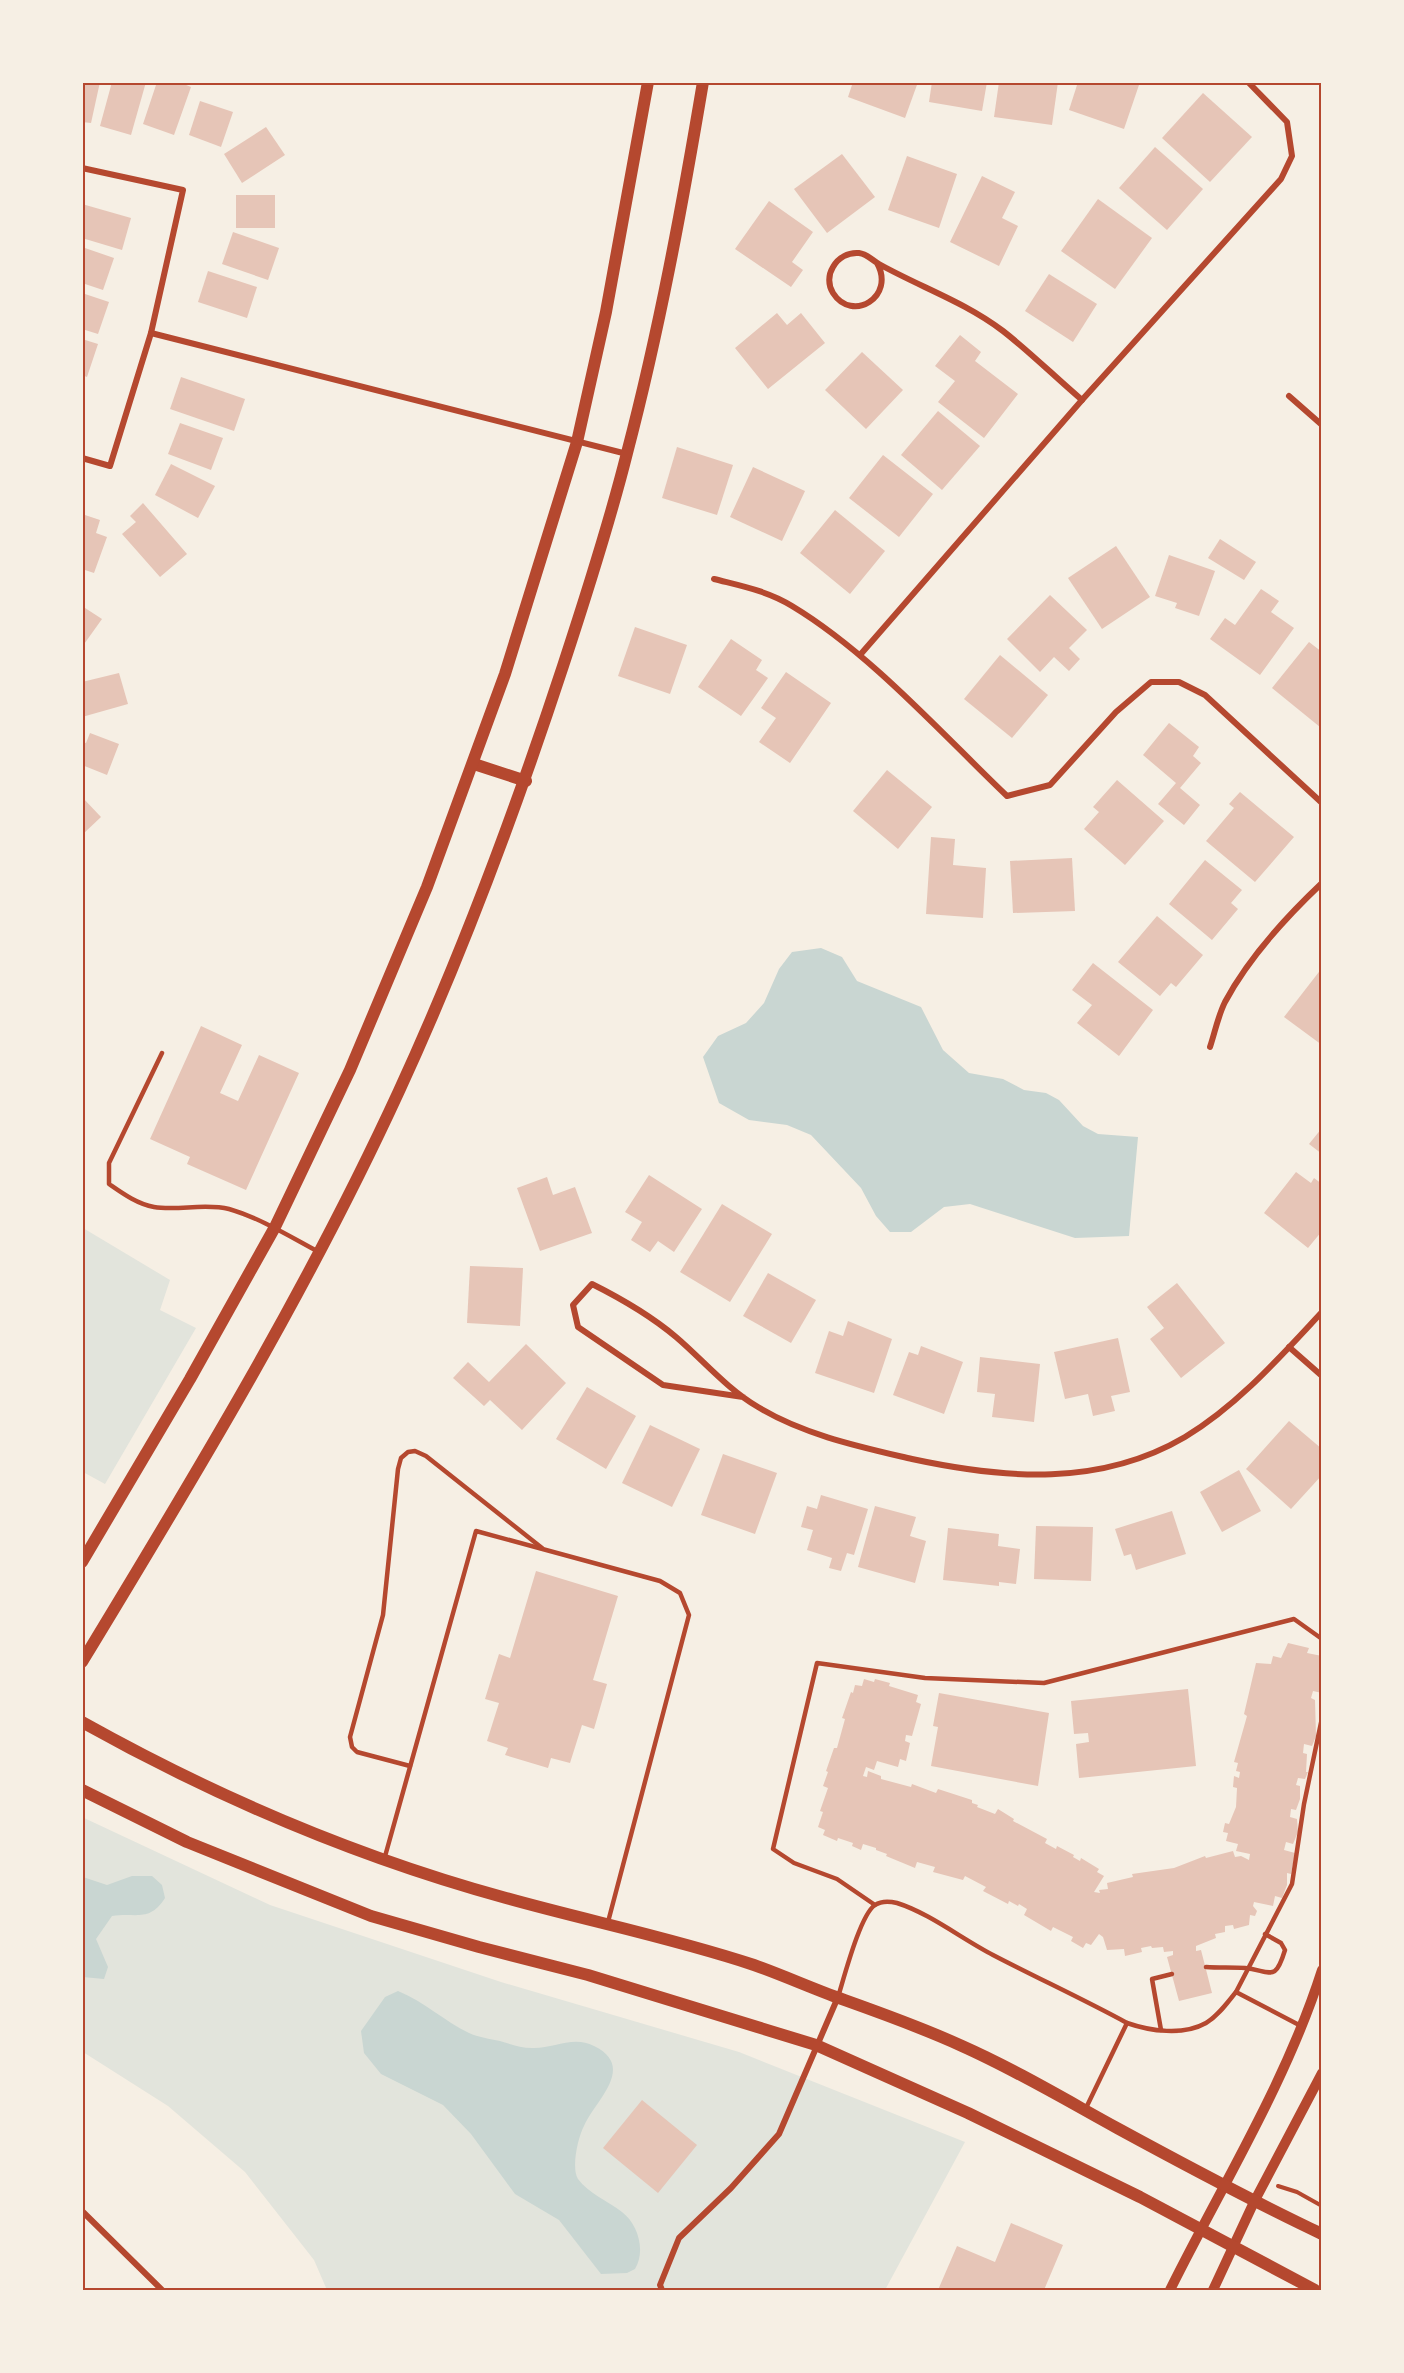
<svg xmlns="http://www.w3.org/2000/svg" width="1404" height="2373" viewBox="0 0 1404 2373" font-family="'Sofia Sans Condensed',sans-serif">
	<rect width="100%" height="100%" fill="#f6efe4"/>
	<g fill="#e2e4dc">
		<polygon points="83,1228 170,1280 160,1310 196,1328 105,1484 83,1472"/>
		<polygon points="82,1817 270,1905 501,1982 739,2052 965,2142 885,2290 327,2290 314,2260 245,2172 168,2106 83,2052"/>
	</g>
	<g fill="#c9d6d2">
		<polygon points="821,948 842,957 857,981 921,1007 943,1050 969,1073 1003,1079 1024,1090 1046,1093 1059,1100 1083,1126 1098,1134 1138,1137 1129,1236 1075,1238 970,1204 944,1207 911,1232 890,1232 876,1216 861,1188 811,1135 787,1125 749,1120 719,1103 703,1057 718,1036 746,1023 764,1003 779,969 792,952"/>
		<path d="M132,1876H152L162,1885L165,1898C149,1923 136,1912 112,1916L96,1939L108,1967L104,1979L83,1977V1877L107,1885Z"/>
		<path d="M398,1991C425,2002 444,2021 469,2033C478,2037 490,2039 500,2041C510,2044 521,2048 532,2048C553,2049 573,2035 594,2046C637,2067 595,2101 584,2126C578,2137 571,2168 578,2179C588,2193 608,2201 622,2212C638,2224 646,2251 635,2269L627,2273L601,2274L559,2220L515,2194L471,2134L443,2105L381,2074L364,2053L361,2031L385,1997Z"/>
	</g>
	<g fill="#e6c5b7">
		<polygon points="82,82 100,82 91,123 82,122"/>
		<polygon points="112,82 146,82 131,135 100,126"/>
		<polygon points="157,82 179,82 191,87 174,135 143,124"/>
		<polygon points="853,82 918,82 905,118 848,97"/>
		<polygon points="932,82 987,82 982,111 929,102"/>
		<polygon points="999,82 1058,82 1052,125 994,117"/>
		<polygon points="1078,82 1140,82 1124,129 1069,110"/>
		<polygon points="1203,93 1252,137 1210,182 1162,138"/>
		<polygon points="200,101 233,112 221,147 189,135"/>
		<polygon points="266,127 285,155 242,183 224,154"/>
		<polygon points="1155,147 1203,189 1167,230 1119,188"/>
		<polygon points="842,154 875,197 827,233 794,189"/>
		<polygon points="907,156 957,174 939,228 888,210"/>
		<polygon points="982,176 1015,192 1002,218 1018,226 999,266 950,242"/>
		<rect x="236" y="195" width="39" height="33"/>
		<polygon points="1098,199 1152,238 1115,289 1061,251"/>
		<polygon points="769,201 813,232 792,262 803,270 791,287 735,249"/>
		<polygon points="82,204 131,218 122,250 82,238"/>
		<polygon points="233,232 279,248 268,280 222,264"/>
		<polygon points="82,247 114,258 103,290 82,283"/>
		<polygon points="208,271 257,287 247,318 198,302"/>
		<polygon points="1049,274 1097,304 1073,342 1025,311"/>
		<polygon points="82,293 109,302 98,334 82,329"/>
		<polygon points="777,313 787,325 801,313 825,343 768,389 735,348"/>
		<polygon points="960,335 981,352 975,361 1018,394 984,438 938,402 955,381 935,366"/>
		<polygon points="82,339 98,344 87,377 82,375"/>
		<polygon points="862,352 903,390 866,429 825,390"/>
		<polygon points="181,377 245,399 234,431 170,409"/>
		<polygon points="938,411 980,446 942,490 901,455"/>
		<polygon points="180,423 223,438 211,470 168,454"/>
		<polygon points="677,447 733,465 717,515 662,498"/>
		<polygon points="883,455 933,494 899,537 849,498"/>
		<polygon points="171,464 215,486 198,518 155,495"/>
		<polygon points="753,467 805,491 782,541 730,517"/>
		<polygon points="143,503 187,554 160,577 122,534 136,522 130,516"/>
		<polygon points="835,510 885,551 850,594 800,553"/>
		<polygon points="82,514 100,520 96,533 107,537 94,573 82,569"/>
		<polygon points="1220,539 1256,562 1244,580 1208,558"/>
		<polygon points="1116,546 1150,597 1102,629 1068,578"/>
		<polygon points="1169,555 1215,571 1199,616 1175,608 1177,603 1155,596"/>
		<polygon points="1261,589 1279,601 1271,612 1294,628 1260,675 1210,639 1225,618 1235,625"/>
		<polygon points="1050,595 1087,630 1069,648 1080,659 1069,671 1054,657 1040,672 1007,639"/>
		<polygon points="82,606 102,619 82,647"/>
		<polygon points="635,627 687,645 670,694 618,676"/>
		<polygon points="731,639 762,660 756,670 768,678 741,716 698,687"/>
		<polygon points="1309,642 1322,652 1320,727 1272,688"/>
		<polygon points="1000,655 1048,695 1012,738 964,699"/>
		<polygon points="786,672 831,703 790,763 759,742 776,718 761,708"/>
		<polygon points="119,673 128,704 82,717 82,682"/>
		<polygon points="1169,723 1199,747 1193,756 1201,763 1180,788 1200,805 1184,825 1158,804 1176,783 1143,755"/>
		<polygon points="90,733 119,744 107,775 82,765 82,742 86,743"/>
		<polygon points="887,770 932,807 898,849 853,811"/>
		<polygon points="1117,780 1164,821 1125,865 1084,829 1099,812 1093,807"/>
		<polygon points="1240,792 1294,837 1255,882 1206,841 1234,808 1229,804"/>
		<polygon points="82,797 101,817 82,835"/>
		<polygon points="931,837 955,839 953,865 986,868 983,918 926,914"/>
		<polygon points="1072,858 1075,911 1013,913 1010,861"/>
		<polygon points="1205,860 1242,890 1231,903 1238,909 1212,940 1169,904"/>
		<polygon points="1157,916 1203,955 1176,987 1171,983 1160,996 1118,962"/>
		<polygon points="1093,963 1153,1010 1119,1056 1077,1023 1092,1005 1072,990"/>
		<polygon points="1322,968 1322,1045 1284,1017"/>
		<polygon points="201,1026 242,1045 220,1093 238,1101 259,1055 299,1073 246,1190 187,1164 190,1157 150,1139"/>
		<polygon points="1322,1128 1322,1154 1309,1144"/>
		<polygon points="1296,1172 1311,1183 1314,1178 1322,1184 1322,1231 1308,1248 1264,1213"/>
		<polygon points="649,1175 702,1209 674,1252 658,1241 650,1252 631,1240 642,1222 625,1212"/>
		<polygon points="547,1177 553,1195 575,1187 592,1233 540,1251 517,1188"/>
		<polygon points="722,1204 772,1234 730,1302 680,1272"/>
		<polygon points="470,1266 523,1268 520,1326 467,1323"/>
		<polygon points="768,1273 816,1300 791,1343 743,1316"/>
		<polygon points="1177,1283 1225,1343 1181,1378 1150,1339 1164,1328 1147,1307"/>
		<polygon points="848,1321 892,1339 874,1393 815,1373 829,1331 843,1336"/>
		<polygon points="1118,1338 1130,1392 1111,1396 1115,1411 1093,1416 1088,1394 1065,1399 1054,1352"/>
		<polygon points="526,1344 566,1383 522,1430 490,1400 484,1406 453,1378 468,1362 489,1382"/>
		<polygon points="921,1346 963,1362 944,1414 893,1395 909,1352 918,1355"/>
		<polygon points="980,1357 1040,1364 1034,1422 992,1417 995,1394 977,1392"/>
		<polygon points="587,1387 636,1416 606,1469 556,1439"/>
		<polygon points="1289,1421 1322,1449 1322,1475 1291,1509 1246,1469"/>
		<polygon points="650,1425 700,1449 672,1507 622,1483"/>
		<polygon points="723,1454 777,1473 755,1534 701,1515"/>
		<polygon points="1239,1470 1261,1511 1222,1532 1200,1492"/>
		<polygon points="821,1495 868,1509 854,1555 847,1553 841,1571 829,1568 832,1558 807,1550 813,1530 801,1527 807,1506 817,1509"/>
		<polygon points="875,1506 916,1517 910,1536 926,1541 915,1583 858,1567"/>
		<polygon points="1172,1511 1186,1554 1136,1570 1131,1554 1124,1556 1115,1529"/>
		<polygon points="1036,1526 1093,1527 1091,1581 1034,1579"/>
		<polygon points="948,1528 999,1534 998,1546 1020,1549 1016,1584 999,1582 999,1586 943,1580"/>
		<polygon points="536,1571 618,1596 593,1680 607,1684 594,1729 582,1725 570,1763 551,1758 548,1768 505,1755 508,1748 487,1741 499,1703 485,1699 499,1654 510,1658"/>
		<polygon points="1288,1643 1309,1648 1307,1653 1322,1656 1320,1666 1322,1667 1322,1693 1313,1691 1311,1698 1315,1700 1316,1736 1312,1746 1304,1744 1303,1753 1307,1754 1306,1772 1308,1772 1305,1779 1298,1778 1296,1785 1300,1786 1300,1799 1296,1810 1291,1809 1290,1817 1297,1819 1298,1832 1293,1844 1286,1842 1284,1850 1295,1853 1291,1874 1287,1873 1287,1885 1282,1898 1275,1896 1273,1906 1254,1902 1253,1906 1257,1911 1255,1916 1250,1915 1249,1925 1234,1929 1233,1925 1225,1926 1225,1932 1215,1934 1216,1938 1196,1946 1196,1951 1201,1950 1212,1993 1179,2001 1167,1957 1173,1955 1173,1951 1164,1952 1163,1947 1152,1948 1151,1946 1141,1948 1142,1952 1125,1956 1124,1949 1107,1950 1103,1937 1099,1934 1091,1945 1086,1943 1083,1948 1071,1941 1073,1937 1053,1927 1051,1931 1024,1915 1027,1909 1019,1904 1018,1906 1009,1901 1008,1904 983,1891 986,1887 965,1876 963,1880 933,1872 935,1867 917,1862 915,1868 886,1856 887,1854 876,1850 876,1848 863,1844 861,1850 852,1846 853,1843 838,1838 837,1841 823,1835 825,1830 818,1827 823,1812 820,1811 828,1788 823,1786 828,1772 826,1771 834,1748 837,1748 845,1719 842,1718 851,1692 853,1693 855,1685 862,1686 864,1679 874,1682 875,1679 890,1683 889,1686 918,1695 916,1702 921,1704 912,1736 906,1735 905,1741 910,1743 906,1761 900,1759 898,1767 877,1761 874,1770 866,1767 863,1776 867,1777 868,1771 881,1776 881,1779 911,1787 912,1784 936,1793 938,1789 972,1800 972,1803 978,1805 977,1807 995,1814 998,1809 1014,1819 1013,1821 1047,1839 1045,1843 1056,1849 1057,1846 1074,1855 1073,1857 1080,1861 1081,1858 1099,1869 1097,1872 1104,1876 1094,1892 1100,1893 1099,1890 1108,1889 1107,1883 1133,1877 1132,1874 1174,1868 1205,1856 1206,1858 1233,1851 1235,1857 1241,1856 1249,1860 1250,1854 1236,1851 1238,1844 1226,1841 1228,1833 1223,1832 1225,1823 1229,1824 1236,1807 1237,1788 1233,1787 1234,1776 1239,1778 1240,1772 1236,1771 1238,1763 1234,1762 1247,1716 1244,1714 1256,1663 1271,1664 1273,1656 1281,1658"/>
		<polygon points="1188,1689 1196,1766 1079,1778 1076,1744 1089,1742 1088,1733 1074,1734 1071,1701"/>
		<polygon points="939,1693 1049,1713 1038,1786 931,1766 938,1727 933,1726"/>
		<polygon points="642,2100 697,2145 658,2193 603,2148"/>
		<polygon points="1011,2223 1063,2245 1044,2290 938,2290 957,2246 995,2262"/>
	</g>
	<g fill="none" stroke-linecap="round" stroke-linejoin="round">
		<polyline stroke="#b5482f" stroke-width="4" points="1278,2186 1297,2192 1322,2206"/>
		<g stroke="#b5482f" stroke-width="4.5">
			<path d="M162,1053L109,1163V1184C122,1193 137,1204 154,1207C177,1211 205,1203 229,1209C260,1218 289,1236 317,1251"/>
			<polyline points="410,1766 357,1752 352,1747 350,1737 383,1615 398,1469 401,1458 408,1452 415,1451 426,1456 542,1548"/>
			<polyline points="384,1860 476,1531 660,1581 680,1593 689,1615 608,1922"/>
			<polyline points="875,1905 837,1879 794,1863 773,1849 817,1663 925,1678 1044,1683 1294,1619 1322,1639"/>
			<path d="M1206,1967C1219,1968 1232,1967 1245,1968C1271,1971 1275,1983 1285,1950L1281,1943L1265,1934"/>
			<polyline points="1236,1992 1292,1884 1304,1804 1322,1718"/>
			<path d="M838,1997C844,1978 860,1915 875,1905C881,1901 889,1901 897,1903C929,1913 962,1939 993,1955C1037,1978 1083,1999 1127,2023L1086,2108"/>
			<path d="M1127,2023C1150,2031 1183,2036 1206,2023C1218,2016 1227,2003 1236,1992L1301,2026"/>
			<polyline points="1161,2030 1152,1979 1172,1974"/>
		</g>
		<g stroke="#b5482f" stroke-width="6">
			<polyline points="82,168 183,190 151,333 110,466 82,458"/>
			<path d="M877,263C896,297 852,323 833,293C828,285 828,275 833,267C838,258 848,252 859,253C867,254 872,260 879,264C920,287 965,302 1003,331C1030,352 1055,377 1082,400"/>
			<polyline points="151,333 627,454"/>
			<polyline points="1289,396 1322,425"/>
			<path d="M714,579C741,586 768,591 792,606C870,653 941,733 1007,796L1050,785L1116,712L1151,682H1179L1205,695L1322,803"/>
			<polyline points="860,655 1082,400 1281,179 1292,156 1287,122 1248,82"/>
			<path d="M1210,1047C1215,1032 1218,1016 1225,1002C1249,957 1285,918 1322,883"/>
			<polyline points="1289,1347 1322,1376"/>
			<path d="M743,1397L663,1385L578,1327L573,1305L592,1284C622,1299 650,1315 676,1337C703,1360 727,1389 758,1407C804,1435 861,1447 912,1459C1005,1479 1100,1487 1185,1437C1238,1405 1280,1357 1322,1312"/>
			<polyline points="82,2211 162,2290"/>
			<polyline points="662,2290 660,2285 679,2238 731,2188 779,2134 838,1997"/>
		</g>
		<g stroke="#b5482f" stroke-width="10">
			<path d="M1170,2290C1222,2185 1286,2083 1322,1970"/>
			<polyline points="1213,2290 1254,2202 1322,2073"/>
		</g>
		<g stroke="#b5482f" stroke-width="12">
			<polyline points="474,764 526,781"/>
			<polyline points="82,1562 190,1379 275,1227 350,1070 427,887 505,674 577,442 606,312 648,82"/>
			<path d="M82,1662C195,1476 308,1289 399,1091C463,952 515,812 563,666C586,596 609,525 627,453C659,331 682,207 703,82"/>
			<path d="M82,1722C218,1798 356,1857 506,1898C588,1921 673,1938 754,1965C782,1975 809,1987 836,1997C878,2012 921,2027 962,2046C1016,2070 1066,2100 1117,2128C1185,2165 1252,2201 1322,2234"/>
			<polyline points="82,1790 187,1842 371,1916 479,1947 588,1975 816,2045 968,2113 1140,2197 1315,2290"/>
		</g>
	</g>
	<rect width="1404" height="2373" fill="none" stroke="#f6efe4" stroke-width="168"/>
	<rect x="84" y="84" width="1236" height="2205" fill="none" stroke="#b5482f" stroke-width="2"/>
</svg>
